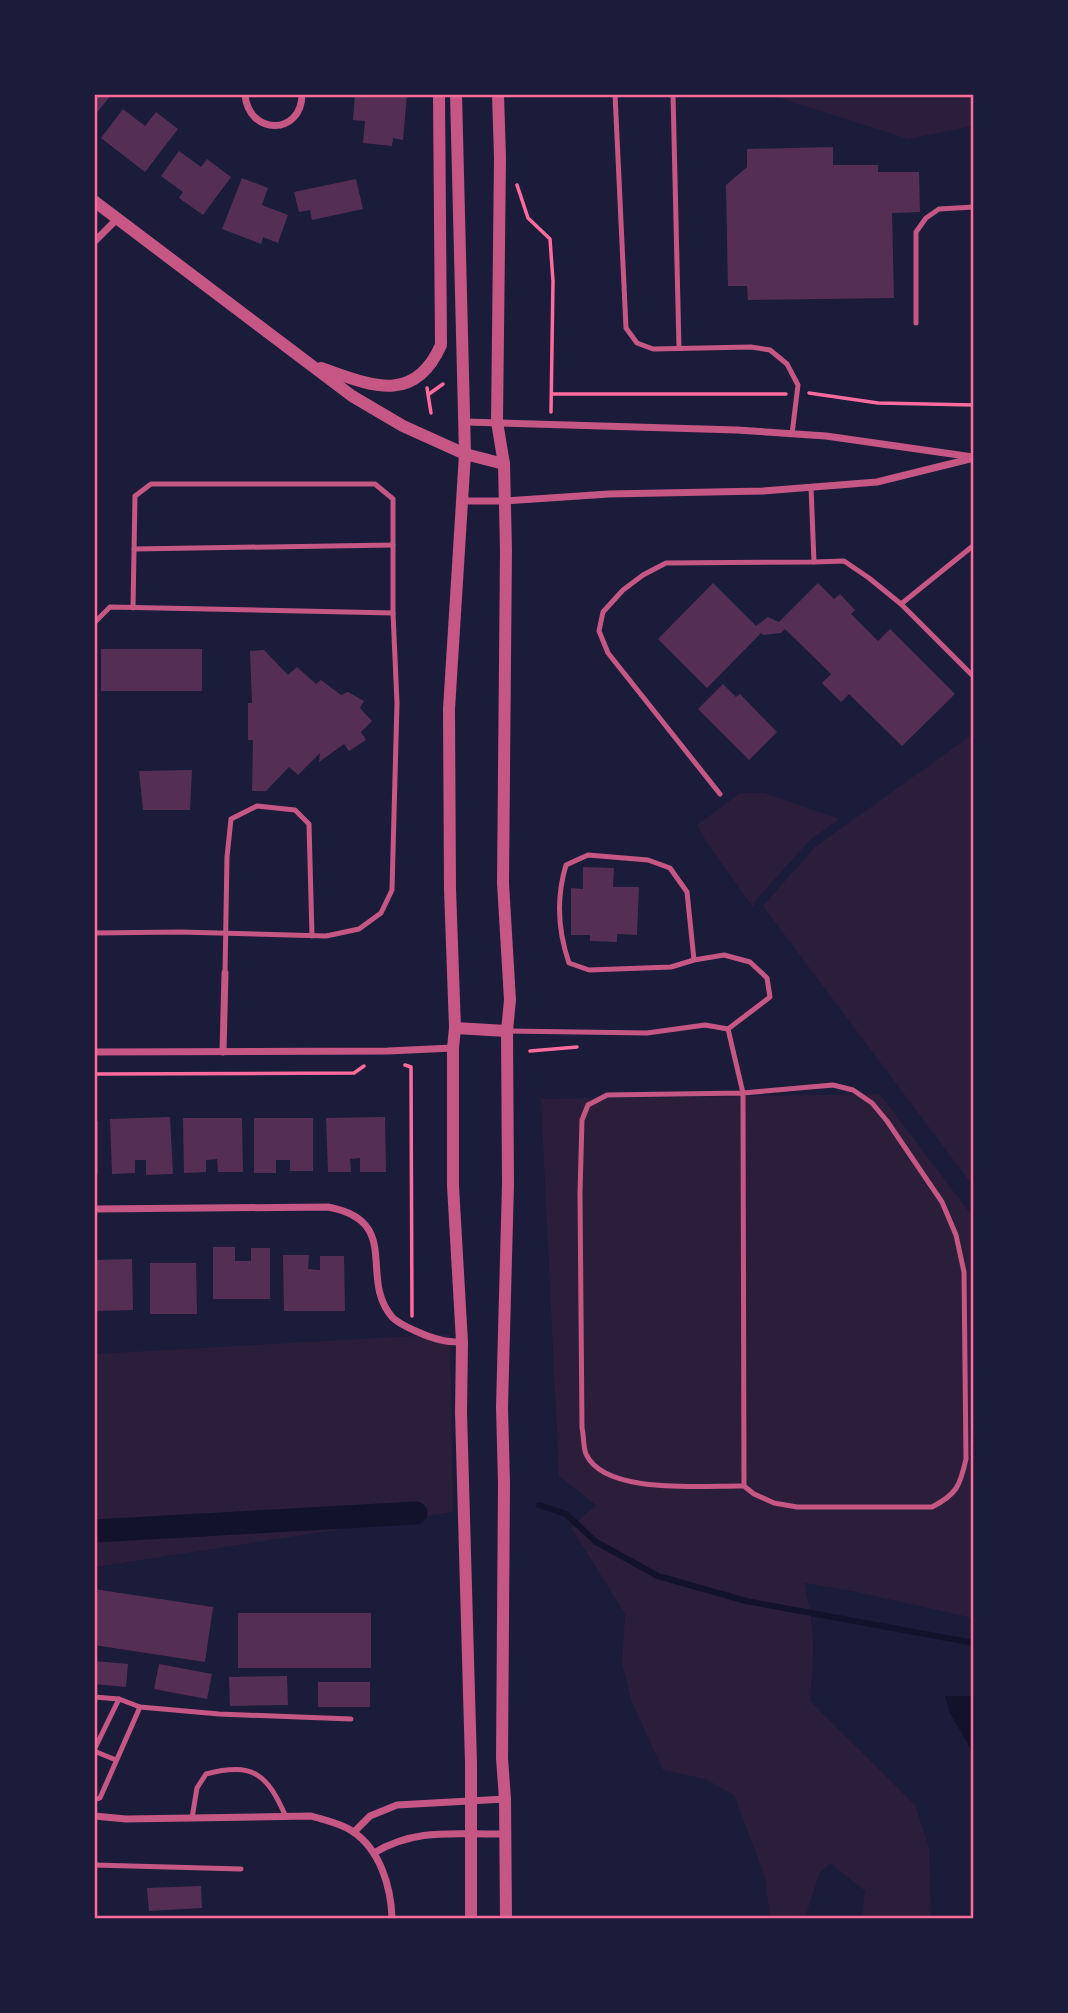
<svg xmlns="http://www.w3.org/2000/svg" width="1068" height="2013" viewBox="0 0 1068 2013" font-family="Jost,sans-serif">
	<rect width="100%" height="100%" fill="#1b1b3a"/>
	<g fill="#2a1e3b">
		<polygon points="771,95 973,95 973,126 908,139"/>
		<polygon points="973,734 973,1186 763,906 815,847"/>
		<polygon points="740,793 765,793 839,819 809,841 756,900 753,907 707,843 697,825"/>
		<path d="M880,1094L973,1217V1618L857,1592L804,1583C816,1629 814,1655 810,1701L915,1805L929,1848L931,1918H862L865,1891L830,1863L819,1874L805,1918H770L765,1877L734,1795L705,1779L663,1770L631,1700L622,1663L625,1614L571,1527L596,1505L559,1476L541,1099Z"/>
		<polygon points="450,1334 453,1512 95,1567 95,1354"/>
	</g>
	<polygon fill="#12122b" points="945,1696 973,1696 973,1753 950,1713"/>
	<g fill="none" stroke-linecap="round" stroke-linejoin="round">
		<polyline stroke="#12122b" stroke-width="6" points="539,1505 566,1514 596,1542 658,1576 746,1601 974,1643"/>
		<polyline stroke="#12122b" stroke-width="23" points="94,1531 416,1513"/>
	</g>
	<g fill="#542f53">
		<polygon points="94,94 112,94 94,116"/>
		<polygon points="355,94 407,95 403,140 393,138 392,146 363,143 365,121 353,120"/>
		<polygon points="123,109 145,126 156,112 178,129 145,172 101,138"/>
		<polygon points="833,147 833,165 878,165 878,172 919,172 920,212 892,213 894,298 748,300 747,286 728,286 726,185 747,167 747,149"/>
		<polygon points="179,151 201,167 207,159 231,177 203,215 179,198 183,192 161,176"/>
		<polygon points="242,178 268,188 262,205 288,215 278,243 263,237 261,244 222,229"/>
		<polygon points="356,179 363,209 312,220 310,210 299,212 294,192"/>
		<polygon points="713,583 756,626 768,617 779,622 818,583 834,599 840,594 855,610 851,614 878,641 890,629 955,694 902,746 849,694 841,702 822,683 831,674 785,629 781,633 763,635 761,633 707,688 658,639"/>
		<rect x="101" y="649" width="101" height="42"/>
		<polygon points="264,650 288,675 297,667 316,684 321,680 341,695 348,692 364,701 360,708 372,721 361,732 366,740 349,751 344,744 319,762 320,753 298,775 289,767 266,791 252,791 253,740 248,740 248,703 252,703 250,651"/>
		<polygon points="723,684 736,697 740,694 777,732 749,760 698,709"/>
		<polygon points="192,770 190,810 143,810 139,771"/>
		<polygon points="583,867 614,868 613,887 639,887 637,935 617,934 617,942 590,941 590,935 571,935 571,888 583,889"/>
		<polygon points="170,1117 173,1174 146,1175 146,1160 135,1160 135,1173 112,1174 110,1119"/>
		<polygon points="385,1117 386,1172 360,1172 360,1158 350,1159 351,1172 328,1172 326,1118"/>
		<polygon points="183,1118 242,1118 243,1172 218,1172 217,1159 206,1160 206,1172 184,1173"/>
		<polygon points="254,1118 313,1118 313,1171 290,1171 290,1160 276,1160 276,1173 254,1173"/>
		<rect x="94" y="1121" width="4" height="53"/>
		<polygon points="213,1247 235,1247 235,1261 251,1261 251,1248 270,1248 270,1299 213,1299"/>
		<polygon points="283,1255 309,1255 308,1269 320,1270 320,1256 344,1256 345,1311 284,1311"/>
		<polygon points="132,1259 133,1310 94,1311 94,1260"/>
		<polygon points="150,1263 196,1263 197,1314 150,1314"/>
		<polygon points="94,1589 213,1607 205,1662 94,1645"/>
		<rect x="238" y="1613" width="133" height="55"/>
		<polygon points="94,1661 128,1664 126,1687 94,1684"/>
		<polygon points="159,1664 212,1674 207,1699 154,1689"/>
		<polygon points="287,1676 288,1705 230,1706 229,1677"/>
		<rect x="318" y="1682" width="52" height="25"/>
		<polygon points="201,1886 202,1908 149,1911 147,1888"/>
	</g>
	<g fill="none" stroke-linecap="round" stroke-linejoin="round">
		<g stroke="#ff6b9d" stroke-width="3.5">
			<polyline points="517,185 528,218 550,239 553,281 551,412"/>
			<polyline points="427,388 431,413"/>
			<polyline points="809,393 878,403 974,405"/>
			<polyline points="429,394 443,384"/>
			<polyline points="552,394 786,394"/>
			<polyline points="530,1051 577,1047"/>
			<polyline points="405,1065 411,1067 412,1316"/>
			<polyline points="94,1074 354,1073 364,1066"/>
		</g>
		<g stroke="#c65784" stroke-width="5">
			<polyline points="615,94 626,328 637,343 653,349 751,347 770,350 787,364 798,385 792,434"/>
			<polyline points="673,94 679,348"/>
			<polyline points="916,323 916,232 926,218 939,209 974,207"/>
			<polyline points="134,549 393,545"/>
			<polyline points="814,562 844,561 869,578 901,604 974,677"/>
			<polyline points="901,604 974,545"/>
			<polyline points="133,608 135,496 151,484 375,484 393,499 393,613"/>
			<polyline points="94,623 110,607 393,613 397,703 392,890 381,913 359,929 326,936 180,932 94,933"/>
			<polyline points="720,794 608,653 599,631 603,612 623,590 643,575 666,563 814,562 811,487"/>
			<polyline points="225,973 227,857 231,819 257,806 295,810 309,824 312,936"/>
			<path d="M728,1029L743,1093L607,1095L588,1105L582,1120L580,1193L582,1428C584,1436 583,1447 586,1454C605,1496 706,1485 744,1486L754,1494L774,1503L797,1507H932C957,1494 960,1486 966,1459L964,1272L956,1235L942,1202L887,1121L872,1103L853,1090L833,1085L743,1093L744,1486"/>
			<path d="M507,1031L647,1033L705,1025L728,1029L770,997L767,978L750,962L724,955L694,960L671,967L589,970L569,963C558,931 556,898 566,865L588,855L648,860L670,868L687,892L694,960"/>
			<polyline points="94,1697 119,1699 140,1707 219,1714 351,1719"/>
			<polyline points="94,1750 119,1699"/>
			<polyline points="94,1751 116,1760"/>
			<polyline points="94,1800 100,1798 140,1707"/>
			<path d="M192,1818L197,1788L206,1774C254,1762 267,1774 286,1817"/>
			<polyline points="94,1865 241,1869"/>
		</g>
		<g stroke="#c65784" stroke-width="7">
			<path d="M245,94C248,136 302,136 302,94"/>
			<polyline points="94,242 117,219"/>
			<polyline points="465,422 737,430 826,436 973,457"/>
			<polyline points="462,501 504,501 609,494 763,491 877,482 974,458"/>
			<polyline points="94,1052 388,1051 453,1048"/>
			<polyline points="223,1052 225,973"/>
			<path d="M94,1209L328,1207C403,1221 358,1277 392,1317C399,1325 430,1338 441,1340C447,1342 455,1342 462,1342"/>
			<path d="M94,1816L126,1819L311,1816C324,1820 340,1823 352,1831C380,1849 391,1887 392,1918"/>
			<polyline points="354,1832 370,1816 397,1805 505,1799"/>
			<path d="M374,1853C416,1827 457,1835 505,1834"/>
		</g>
		<g stroke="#c65784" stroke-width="12">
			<polyline points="456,94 465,454 449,709 450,889 455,1028 453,1048 453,1186 462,1342 461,1412 471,1763 471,1918"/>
			<polyline points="498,94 500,158 497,422 504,464 506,550 503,883 510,1000 507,1031 508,1184 502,1407 504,1483 502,1758 505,1799 506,1918"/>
			<polyline points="94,201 352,396 403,426 465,454 504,464"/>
			<path d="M321,368C370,385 414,406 441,345L439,94"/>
			<polyline points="455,1028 507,1031"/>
		</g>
	</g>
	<rect width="1068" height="2013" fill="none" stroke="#1b1b3a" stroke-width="192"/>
	<rect x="96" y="96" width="876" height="1821" fill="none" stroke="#ff6b9d" stroke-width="2.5"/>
</svg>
